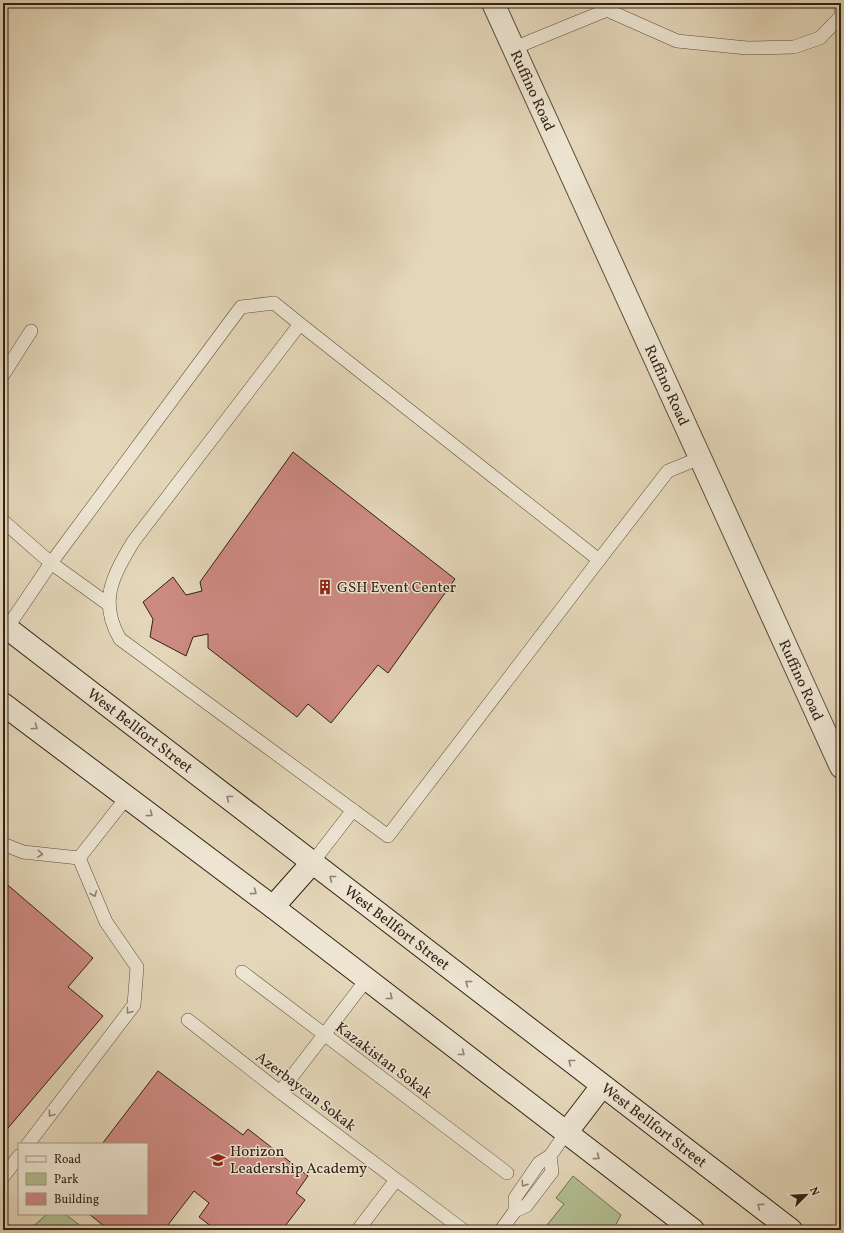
<svg xmlns="http://www.w3.org/2000/svg" width="844" height="1233" viewBox="0 0 844 1233" font-family="Vollkorn,serif">
	<rect width="100%" height="100%" fill="#e4d7b9"/>
	<filter id="stains"><feTurbulence type="fractalNoise" baseFrequency=".005" numOctaves="4"/><feColorMatrix values="0 0 0 0 .2 0 0 0 0 .09 0 0 0 0 .02 0 0 0 .5 -.17"/></filter>
	<radialGradient id="worn" r=".72"><stop offset=".6" stop-color="#630" stop-opacity="0"/><stop offset="1" stop-color="#630" stop-opacity=".3"/></radialGradient>
	<g fill="#b2be90" stroke="#727052">
		<polygon points="573,1176 621,1215 613,1230 543,1230 564,1204 556,1198"/>
		<polygon points="47,1214 65,1214 86,1230 29,1230"/>
	</g>
	<g fill="#cd8a82" stroke="#322114">
		<polygon points="293,452 455,579 388,673 378,665 331,723 308,704 297,717 208,648 208,634 193,637 186,656 150,637 153,619 143,602 173,577 186,595 202,591 200,582"/>
		<polygon points="3,881 93,958 68,987 103,1016 3,1134"/>
		<polygon points="158,1071 243,1135 248,1129 308,1176 296,1193 305,1200 282,1230 216,1230 199,1217 209,1203 194,1191 164,1230 109,1230 89,1214 147,1214 147,1144 102,1144"/>
	</g>
	<g fill="none" stroke-linecap="round" stroke-linejoin="round">
		<g stroke="#5e4e3d" stroke-width="14">
			<g id="lane">
				<polyline points="514,48 607,10 677,41 747,48 794,47 820,38 841,16 841,3"/>
				<polyline points="3,375 31,331"/>
				<polyline points="3,521 51,563 7,628"/>
				<polyline points="599,560 668,471 700,458"/>
				<path d="M108,604L51,563L241,307L274,303L300,324L599,560L388,836L120,639C98,601 113,576 133,542L300,324"/>
				<polyline points="3,844 23,852 79,858"/>
				<polyline points="79,858 127,797"/>
				<polyline points="312,863 353,810"/>
				<polyline points="242,972 507,1173"/>
				<polyline points="188,1020 280,1092 463,1230"/>
				<polyline points="280,1092 367,979"/>
				<polyline points="28,1144 134,1005 137,967 106,922 79,858"/>
				<polyline points="550,1156 552,1172 526,1206 515,1211 515,1198 539,1163 550,1156 566,1133"/>
				<polyline points="3,1177 19,1156"/>
				<polyline points="358,1230 396,1180"/>
				<polyline points="501,1230 515,1211"/>
			</g>
		</g>
		<g stroke="#5e4e3d" stroke-width="24">
			<g id="street">
				<path id="s1" d="M493,3L841,767"/>
			</g>
		</g>
		<g stroke="#322114" stroke-width="24">
			<g id="secondary">
				<path id="s2" d="M3,625L791,1230"/>
				<polyline points="3,704 273,907 693,1230"/>
				<polyline points="273,907 312,863"/>
				<polyline points="566,1133 602,1086"/>
			</g>
		</g>
		<use href="#lane" stroke="#ede5d2" stroke-width="13"/>
		<use href="#street" stroke="#ede5d2" stroke-width="22"/>
		<use href="#secondary" stroke="#ede5d2" stroke-width="22"/>
	</g>
	<defs><path id="oneway-chevron" d="M-2-3.5L2.5 0L-2 3.5" fill="none" stroke-width="1.6" stroke-linecap="round" stroke-linejoin="round"/></defs>
	<g stroke="#908373">
		<use href="#oneway-chevron" transform="translate(35 727) rotate(36)"/>
		<use href="#oneway-chevron" transform="translate(229 798) rotate(-142)"/>
		<use href="#oneway-chevron" transform="translate(150 814) rotate(37)"/>
		<use href="#oneway-chevron" transform="translate(40 854) rotate(6)"/>
		<use href="#oneway-chevron" transform="translate(332 878) rotate(-142)"/>
		<use href="#oneway-chevron" transform="translate(254 892) rotate(37)"/>
		<use href="#oneway-chevron" transform="translate(94 894) rotate(67)"/>
		<use href="#oneway-chevron" transform="translate(468 983) rotate(-142)"/>
		<use href="#oneway-chevron" transform="translate(390 997) rotate(38)"/>
		<use href="#oneway-chevron" transform="translate(129 1011) rotate(127)"/>
		<use href="#oneway-chevron" transform="translate(462 1053) rotate(38)"/>
		<use href="#oneway-chevron" transform="translate(571 1062) rotate(-142)"/>
		<use href="#oneway-chevron" transform="translate(51 1114) rotate(127)"/>
		<use href="#oneway-chevron" transform="translate(597 1157) rotate(37)"/>
		<use href="#oneway-chevron" transform="translate(524 1184) rotate(125)"/>
		<use href="#oneway-chevron" transform="translate(760 1206) rotate(-143)"/>
	</g>
	<defs>
		<g id="building-bare" transform="scale(1.2)"><path d="M-4-6H4V6H1V3H-1V6H-4ZM-2.5-4.3h1.7v1.8h-1.7ZM.8-4.3h1.7v1.8H.8ZM-2.5-1h1.7V.8h-1.7ZM.8-1h1.7V.8H.8Z" fill="#8f2418" stroke="#ede5d2" stroke-width="2.5" paint-order="stroke"/></g>
		<g id="school-bare" transform="scale(1.2)"><path d="M0-5L7-2L0 1L-7-2ZM-4 1L0 2.5L4 1V4Q0 6-4 4Z" fill="#8f2418" stroke="#ede5d2" stroke-width="2.5" paint-order="stroke"/></g>
	</defs>
	<g fill-rule="evenodd">
		<use href="#building-bare" x="325" y="587"/>
		<use href="#school-bare" x="218" y="1160"/>
	</g>
	<g text-anchor="middle" stroke-width="3" stroke-linejoin="round" paint-order="stroke">
		<g font-size="15" fill="#322114" stroke="#ede5d2">
			<text dy="5" stroke="none"><textPath href="#s1" startOffset="96">Ruffino Road</textPath></text>
			<text dy="5" stroke="none"><textPath href="#s1" startOffset="420">Ruffino Road</textPath></text>
			<text dy="5" stroke="none"><textPath href="#s1" startOffset="744">Ruffino Road</textPath></text>
			<text dy="5" stroke="none"><textPath href="#s2" startOffset="173">West Bellfort Street</textPath></text>
			<text dy="5" stroke="none"><textPath href="#s2" startOffset="497">West Bellfort Street</textPath></text>
			<text transform="translate(384 1060) rotate(37)" y="5">Kazakistan Sokak</text>
			<text transform="translate(306 1091) rotate(37)" y="5">Azerbaycan Sokak</text>
			<text dy="5" stroke="none"><textPath href="#s2" startOffset="821">West Bellfort Street</textPath></text>
		</g>
		<g font-size="15" fill="#322114" stroke="#ede5d2" text-anchor="start">
			<text x="337" y="592">GSH Event Center</text>
			<text x="230" y="1156">Horizon<tspan x="230" dy="17">Leadership Academy</tspan></text>
		</g>
	</g>
	<rect width="844" height="1233" fill="none" stroke="#e4d7b9" stroke-width="16"/>
	<rect x="4" y="4" width="836" height="1225" fill="none" stroke="#322114" stroke-width="2"/>
	<rect x="8" y="8" width="828" height="1217" fill="none" stroke="#322114"/>
	<rect x="18" y="1143" width="130" height="72" fill="#ede5d2" stroke="#a29786"/>
	<rect x="26" y="1156" width="20" height="6" fill="#ede5d2" stroke="#a29786"/>
	<text x="54" y="1163" font-size="12" fill="#322114">Road</text>
	<rect x="26" y="1173" width="20" height="12" fill="#b2be90" stroke="#a29786"/>
	<text x="54" y="1183" font-size="12" fill="#322114">Park</text>
	<rect x="26" y="1193" width="20" height="12" fill="#cd8a82" stroke="#a29786"/>
	<text x="54" y="1203" font-size="12" fill="#322114">Building</text>
	<g transform="translate(806 1195) rotate(66)" stroke="#ede5d2" stroke-width="3" paint-order="stroke">
	<path d="M0-3L7 15L0 10L-7 15Z" fill="#322114"/>
	<text y="-6" font-size="11" font-weight="bold" text-anchor="middle" fill="#322114">N</text>
	</g>
	<rect width="100%" height="100%" filter="url(#stains)"/>
	<rect width="100%" height="100%" fill="url(#worn)"/>
</svg>
